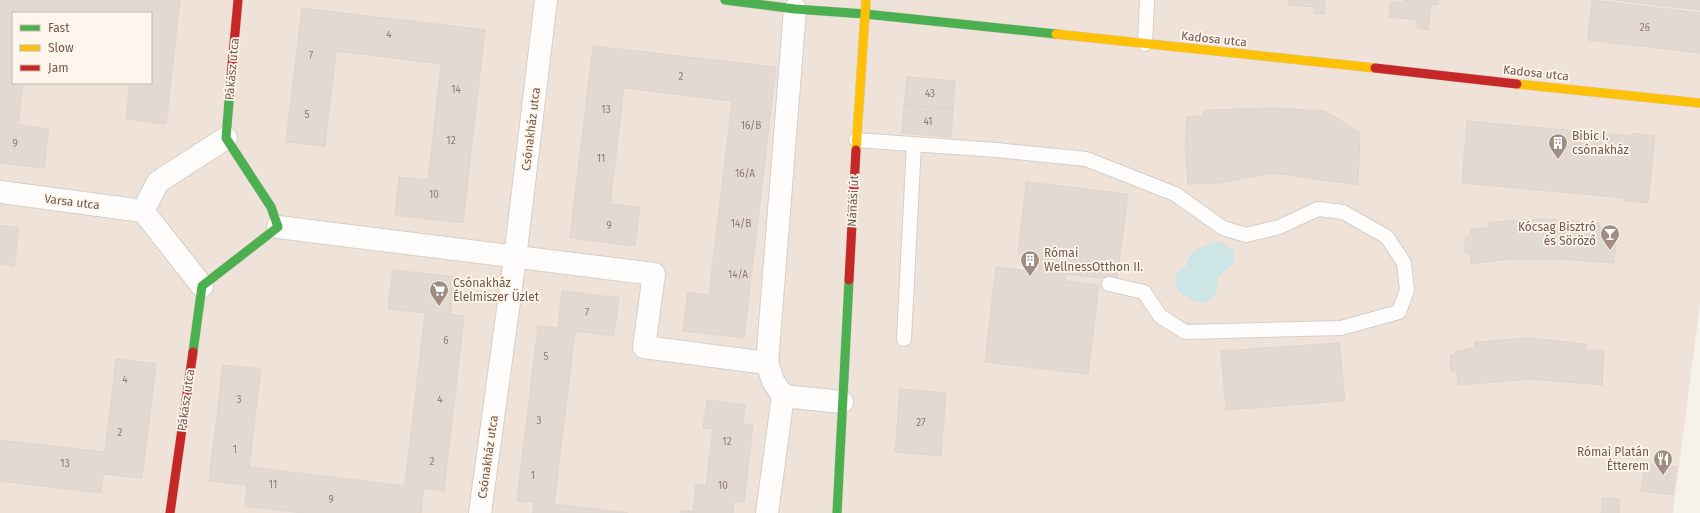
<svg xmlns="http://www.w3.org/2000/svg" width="1700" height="513" viewBox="0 0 1700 513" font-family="'Fira Sans',sans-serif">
	<rect width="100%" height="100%" fill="#f6f1eb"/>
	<path fill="#efe3d9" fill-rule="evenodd" d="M0,0H1700V304L1673,513H0ZM13,13H151V83H13Z"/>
	<path fill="#cde5e5" d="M1215,242L1224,243L1234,251V263C1231,266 1220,275 1218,278C1216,281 1218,287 1217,290C1211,309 1194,303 1182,294C1174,288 1174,281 1177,272L1186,267C1189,249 1199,248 1215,242Z"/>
	<g fill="#e2d9d3" stroke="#dfd4cd">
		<polygon points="0,0 180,0 166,124 126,119 130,83 151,83 151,13 43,13 31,12 31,13 13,13 13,83 23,83 18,125 49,129 44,168 0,163"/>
		<polygon points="1289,0 1325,0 1324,14 1313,13 1314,7 1289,5"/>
		<polygon points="1403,0 1439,0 1438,5 1431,4 1428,30 1417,28 1417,20 1389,17 1391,2 1403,3"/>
		<polygon points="1592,0 1700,13 1700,53 1588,40"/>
		<polygon points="1615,0 1700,0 1700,10"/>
		<polygon points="302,8 485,30 463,223 395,215 399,177 428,180 441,64 336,51 325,146 286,142"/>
		<polygon points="593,46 776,67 744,338 683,331 688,292 709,295 732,101 624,88 610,204 640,207 635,246 570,238"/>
		<polygon points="907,77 955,81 953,109 904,105"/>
		<polygon points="904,105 953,109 951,137 902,133"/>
		<polygon points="1272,108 1325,111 1360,133 1358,185 1273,173 1219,183 1188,184 1185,145 1187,117 1203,116 1204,110"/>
		<polygon points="1467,121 1631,136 1632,133 1655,136 1648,203 1625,201 1625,198 1462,183"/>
		<polygon points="1026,182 1128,194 1117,280 1066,274 1065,281 1099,285 1088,374 985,362 996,267 1038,272 1040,257 1018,254"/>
		<polygon points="1542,219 1599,223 1600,228 1617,229 1614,263 1560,259 1508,259 1471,264 1470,253 1465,253 1465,237 1470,235 1470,229 1488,228 1489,222"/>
		<polygon points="0,225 19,228 14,266 0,264"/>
		<polygon points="393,270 455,277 450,314 464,316 444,491 424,488 421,513 302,513 245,506 247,485 209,481 223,365 261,369 249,467 405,486 425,313 388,309"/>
		<polygon points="562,291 619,298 614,336 575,331 554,504 628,513 533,513 534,502 517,501 538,326 558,328"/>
		<polygon points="1529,338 1586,344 1586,350 1604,350 1602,385 1530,379 1458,385 1456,370 1451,371 1450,355 1455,354 1455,352 1474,348 1475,342"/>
		<polygon points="1339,343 1345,401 1226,410 1221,351"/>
		<polygon points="116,359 156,364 142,478 103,474 101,493 0,481 0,440 105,452"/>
		<polygon points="900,389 946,393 941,456 895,452"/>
		<polygon points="707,400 745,405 743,424 753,425 744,502 734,501 733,513 681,513 681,510 693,512 696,484 706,486 713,429 703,428"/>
		<polygon points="1645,463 1677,467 1673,495 1641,491"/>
		<polygon points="1602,498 1620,499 1619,513 1601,513"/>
	</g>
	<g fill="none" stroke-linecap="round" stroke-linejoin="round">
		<g stroke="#d5cec9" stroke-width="16">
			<g id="lane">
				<polyline points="1145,44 1147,0"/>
				<polyline points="856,140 996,150 1086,159 1175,194 1223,228 1246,235 1279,227 1318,209 1343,212 1387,237 1404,263 1407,290 1399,312 1341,328 1185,332 1160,316 1144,292 1109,284"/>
				<polyline points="904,339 914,144"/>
			</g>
		</g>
		<g stroke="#d5cec9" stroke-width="24">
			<g id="street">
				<polyline points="0,192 143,211"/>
				<polyline points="278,227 654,274 644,347 767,363"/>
				<polyline points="202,286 143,211 158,182 226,138"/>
				<polyline points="783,396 842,402"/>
				<polyline points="480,513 515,258 546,0"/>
				<polyline points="767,513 783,396 773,381 767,363 795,9"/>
			</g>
		</g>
		<g stroke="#d5cec8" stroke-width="10">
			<g id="fast">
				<polyline points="725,0 795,9 865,14 1056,34"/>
				<polyline points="193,352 202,286 278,227 271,207 226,138 231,77"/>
				<polyline points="837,513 849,280"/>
			</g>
		</g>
		<g stroke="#d5cec8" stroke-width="10">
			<g id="slow">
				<polyline points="1056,34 1375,68"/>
				<polyline points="1517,84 1700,103"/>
				<polyline points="856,150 866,0"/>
			</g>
		</g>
		<g stroke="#d5cec8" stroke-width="10">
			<g id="jam">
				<polyline points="1375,68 1517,84"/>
				<polyline points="231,77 238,0"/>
				<polyline points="849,280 856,150"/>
				<polyline points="170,513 193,352"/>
			</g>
		</g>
		<use href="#lane" stroke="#fefdfc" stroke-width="14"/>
		<use href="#street" stroke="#fefdfc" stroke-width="22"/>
		<use href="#fast" stroke="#4caf50" stroke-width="9"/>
		<use href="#slow" stroke="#ffc107" stroke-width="9"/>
		<use href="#jam" stroke="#c62828" stroke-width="9"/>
	</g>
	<defs>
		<g id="building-pin" transform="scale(1)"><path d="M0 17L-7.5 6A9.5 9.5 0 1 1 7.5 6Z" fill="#a08e84" stroke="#fef6ec"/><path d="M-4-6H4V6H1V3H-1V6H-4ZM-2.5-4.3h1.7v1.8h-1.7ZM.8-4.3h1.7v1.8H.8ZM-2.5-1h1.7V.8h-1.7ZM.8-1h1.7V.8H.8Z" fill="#fff"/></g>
		<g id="bar-pin" transform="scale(1)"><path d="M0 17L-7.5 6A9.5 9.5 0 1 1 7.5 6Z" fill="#a08e84" stroke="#fef6ec"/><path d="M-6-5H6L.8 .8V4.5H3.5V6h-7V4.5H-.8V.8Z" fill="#fff"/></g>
		<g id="supermarket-pin" transform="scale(1)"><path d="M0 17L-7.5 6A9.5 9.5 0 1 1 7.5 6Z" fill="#a08e84" stroke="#fef6ec"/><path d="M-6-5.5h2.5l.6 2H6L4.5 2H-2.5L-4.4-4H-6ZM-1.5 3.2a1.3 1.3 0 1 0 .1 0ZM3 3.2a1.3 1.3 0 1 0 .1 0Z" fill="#fff"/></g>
		<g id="restaurant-pin" transform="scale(1)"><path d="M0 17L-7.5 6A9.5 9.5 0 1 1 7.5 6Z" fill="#a08e84" stroke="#fef6ec"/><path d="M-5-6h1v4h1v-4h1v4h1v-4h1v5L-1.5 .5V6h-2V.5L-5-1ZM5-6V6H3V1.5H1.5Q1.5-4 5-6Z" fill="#fff"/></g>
	</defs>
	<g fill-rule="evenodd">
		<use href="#building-pin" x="1558" y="143"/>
		<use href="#bar-pin" x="1610" y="234"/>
		<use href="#building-pin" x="1030" y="260"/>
		<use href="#supermarket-pin" x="439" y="290"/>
		<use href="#restaurant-pin" x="1663" y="459"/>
	</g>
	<g text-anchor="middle" stroke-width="3.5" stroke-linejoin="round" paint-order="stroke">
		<g font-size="10" fill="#907a71">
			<text x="1645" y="31">26</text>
			<text x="389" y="38">4</text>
			<text x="311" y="59">7</text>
			<text x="681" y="80">2</text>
			<text x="456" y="93">14</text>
			<text x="930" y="97">43</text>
			<text x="606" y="113">13</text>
			<text x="307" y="118">5</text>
			<text x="928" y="125">41</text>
			<text x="751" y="129">16/B</text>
			<text x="451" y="144">12</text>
			<text x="15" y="147">9</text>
			<text x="601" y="162">11</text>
			<text x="745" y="177">16/A</text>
			<text x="434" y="198">10</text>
			<text x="741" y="227">14/B</text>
			<text x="609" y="229">9</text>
			<text x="738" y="278">14/A</text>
			<text x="587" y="316">7</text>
			<text x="446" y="344">6</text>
			<text x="546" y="360">5</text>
			<text x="125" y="383">4</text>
			<text x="239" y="403">3</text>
			<text x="440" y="403">4</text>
			<text x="539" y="424">3</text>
			<text x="921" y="426">27</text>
			<text x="120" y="436">2</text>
			<text x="727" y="445">12</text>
			<text x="235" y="453">1</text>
			<text x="432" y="465">2</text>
			<text x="65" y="467">13</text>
			<text x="533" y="479">1</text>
			<text x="273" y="488">11</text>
			<text x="723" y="489">10</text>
			<text x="331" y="503">9</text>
		</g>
		<g font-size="12" fill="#72584d" stroke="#fef6ec">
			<text transform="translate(1214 39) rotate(6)" y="4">Kadosa utca</text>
			<text transform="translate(232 69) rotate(-85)" y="4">Pákász utca</text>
			<text transform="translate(1536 73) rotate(6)" y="4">Kadosa utca</text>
			<text transform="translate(531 129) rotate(-83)" y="4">Csónakház utca</text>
			<text transform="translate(853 201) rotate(-87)" y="4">Nánási út</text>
			<text transform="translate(72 202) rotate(7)" y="4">Varsa utca</text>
			<text transform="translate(186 400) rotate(-82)" y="4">Pákász utca</text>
			<text transform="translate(488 457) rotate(-82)" y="4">Csónakház utca</text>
		</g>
		<g font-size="12" fill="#72584d" stroke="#fef6ec" text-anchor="start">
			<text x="1572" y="140">Bibic I.<tspan x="1572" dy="14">csónakház</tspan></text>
			<text x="1596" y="231" text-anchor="end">Kócsag Bisztró<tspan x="1596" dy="14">és Söröző</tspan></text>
			<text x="1044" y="257">Római<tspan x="1044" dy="14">WellnessOtthon II.</tspan></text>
			<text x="453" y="287">Csónakház<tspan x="453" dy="14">Élelmiszer Üzlet</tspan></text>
			<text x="1649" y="456" text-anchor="end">Római Platán<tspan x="1649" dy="14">Étterem</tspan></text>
		</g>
	</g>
	<rect x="12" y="12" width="140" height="72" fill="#fef6ec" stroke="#c6b7ac"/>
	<rect x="20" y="25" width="20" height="6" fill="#4caf50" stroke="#c6b7ac"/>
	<text x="48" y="32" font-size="12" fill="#72584d">Fast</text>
	<rect x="20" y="45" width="20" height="6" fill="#ffc107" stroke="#c6b7ac"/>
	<text x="48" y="52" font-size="12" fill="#72584d">Slow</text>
	<rect x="20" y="65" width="20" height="6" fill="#c62828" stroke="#c6b7ac"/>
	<text x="48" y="72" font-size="12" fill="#72584d">Jam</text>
</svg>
